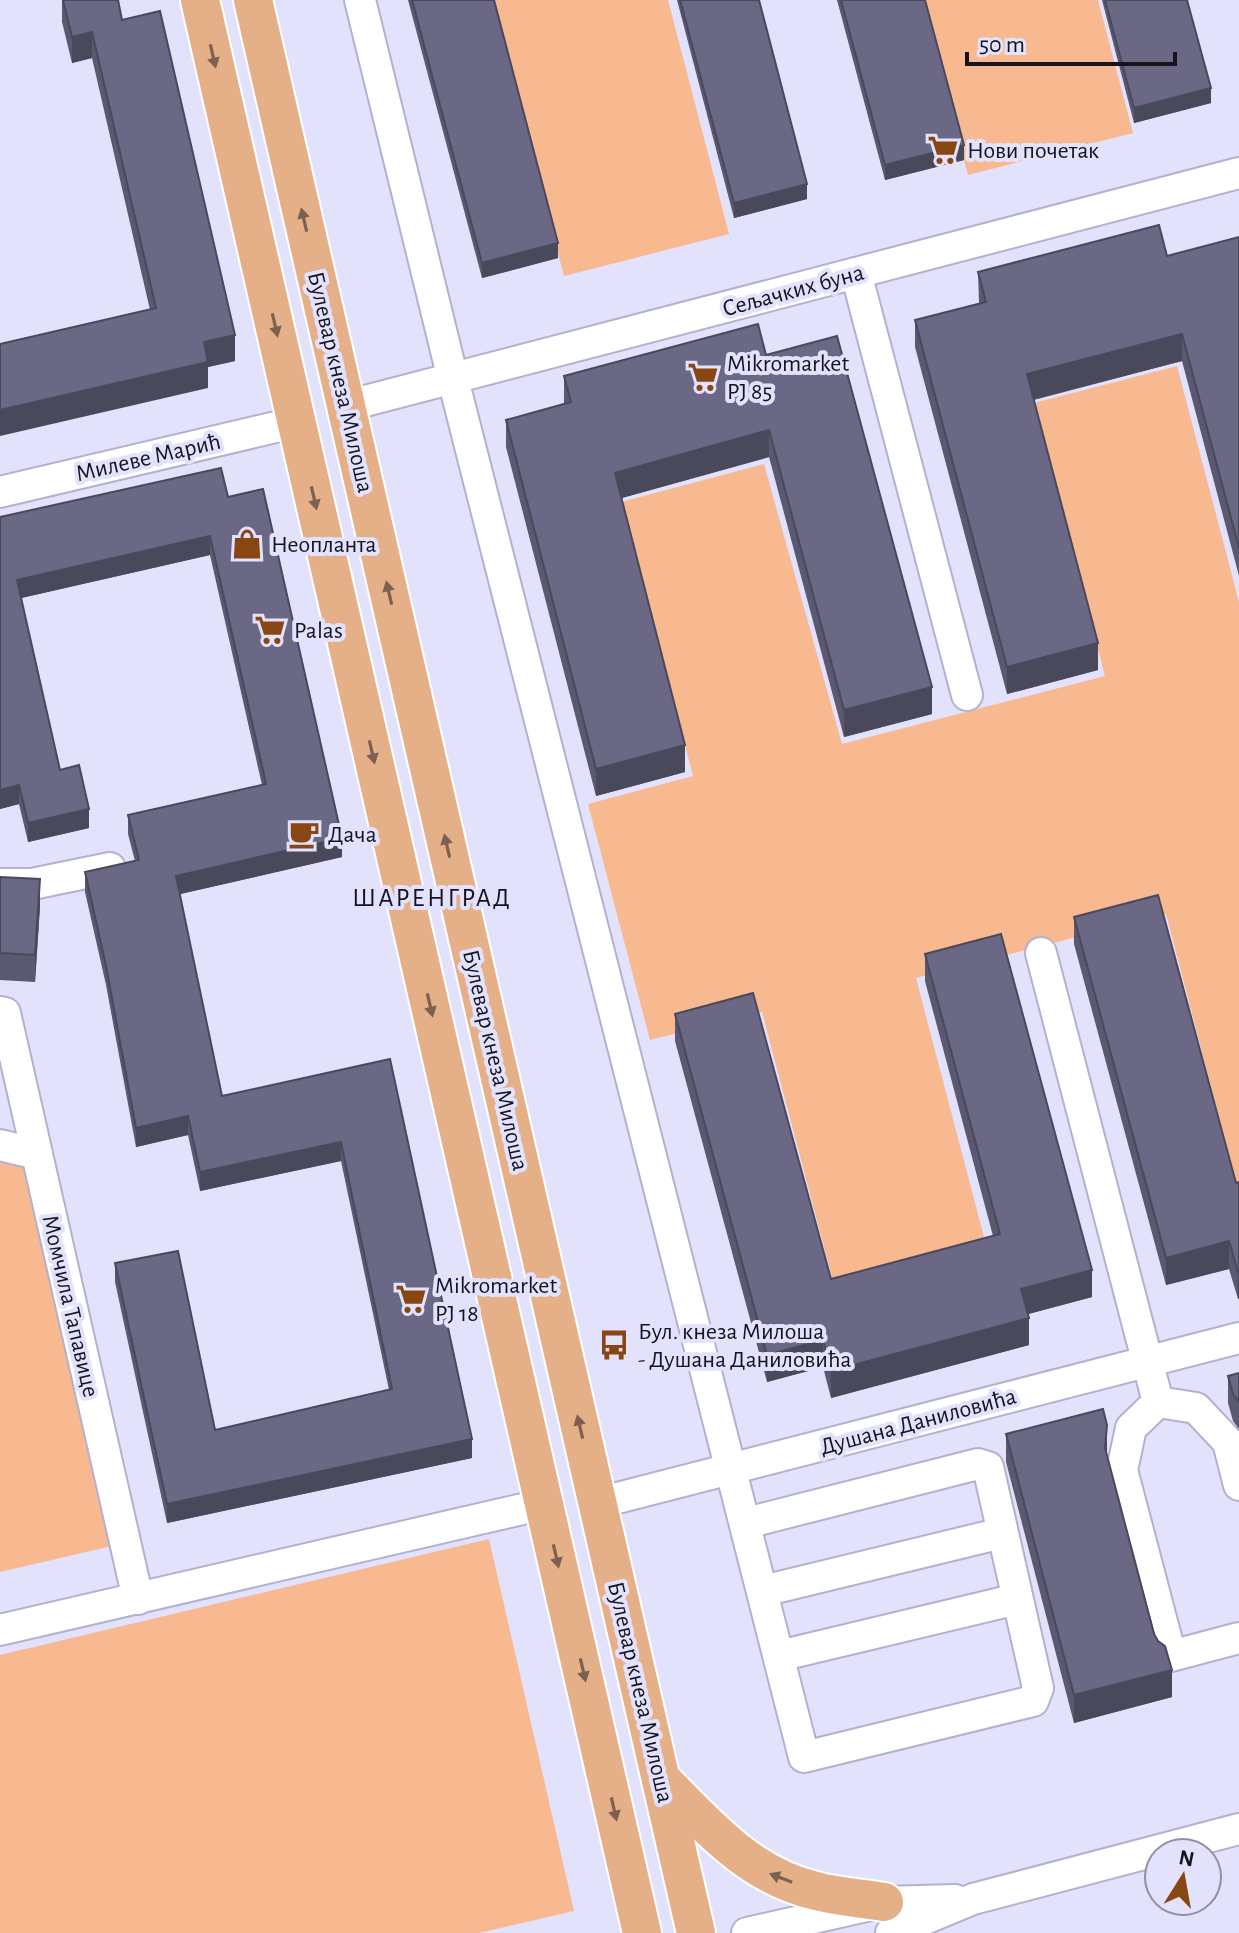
<svg xmlns="http://www.w3.org/2000/svg" width="1239" height="1933" viewBox="0 0 1239 1933" font-family="'Alegreya Sans',sans-serif">
	<rect width="100%" height="100%" fill="#e3e2fc"/>
	<g fill="#f8b890">
		<polygon points="493,0 668,0 729,234 564,276"/>
		<polygon points="923,0 1098,0 1133,133 968,175"/>
		<polygon points="1177,366 1239,602 1239,1194 1166,914 916,978 990,1260 838,1300 762,1012 650,1040 588,804 693,776 621,502 764,464 842,744 1105,676 1034,403"/>
		<polygon points="0,1158 28,1164 112,1546 0,1572"/>
		<polygon points="489,1539 574,1911 479,1933 0,1933 0,1655"/>
	</g>
	<g fill="none" stroke-linecap="round" stroke-linejoin="round">
		<g stroke="#b2b1d0" stroke-width="34">
			<g id="minor">
				<polyline points="360,0 453,379 804,1757 1033,1701 1038,1688 988,1467 978,1464 746,1523"/>
				<polyline points="856,273 967,695"/>
				<polyline points="346,406 1239,173"/>
				<polyline points="0,492 297,422"/>
				<polyline points="0,884 32,884 110,868"/>
				<polyline points="1041,953 1158,1402 1131,1428 1122,1470 1171,1656 1239,1638"/>
				<polyline points="0,1012 5,1013 138,1599"/>
				<polyline points="0,1145 37,1154"/>
				<polyline points="1158,1402 1196,1408 1228,1442 1239,1485"/>
				<polyline points="598,1503 1239,1338"/>
				<polyline points="763,1591 1002,1533"/>
				<polyline points="0,1630 544,1504"/>
				<polyline points="779,1656 1017,1599"/>
				<polyline points="747,1933 884,1902 955,1900"/>
				<polyline points="891,1933 973,1899 1239,1829"/>
			</g>
		</g>
		<g stroke="#fff" stroke-width="42">
			<g id="major">
				<polyline points="200,0 642,1933"/>
				<polyline points="253,0 696,1933"/>
				<path d="M661,1779C708,1826 748,1875 816,1891C838,1897 862,1898 884,1902"/>
			</g>
		</g>
		<use href="#minor" stroke="#fff" stroke-width="30"/>
		<use href="#major" stroke="#e5af88" stroke-width="38"/>
	</g>
	<g fill="#5b5972">
		<polygon points="62,0 118,0 122,20 235,361 208,367 208,388 150,310 92,58 72,63 62,22"/>
		<polygon points="408,0 494,0 558,258 482,278"/>
		<polygon points="677,0 759,0 807,199 734,218"/>
		<polygon points="837,0 925,0 964,160 885,180"/>
		<polygon points="1102,0 1187,0 1211,103 1134,123"/>
		<polygon points="1239,237 1239,576 1182,361 1034,400 1098,670 1007,694 915,347 915,320 979,303 978,272 1167,256"/>
		<polygon points="766,355 932,714 844,737 769,457 621,498 685,772 596,796 506,447 506,420 564,404 564,376"/>
		<polygon points="228,497 342,857 180,894 222,1096 390,1059 472,1458 167,1523 115,1282 115,1263 215,1430 389,1390 341,1161 200,1191 188,1135 136,1147 106,985 85,892 85,872 135,861 128,834 128,815 262,785 210,555 21,598 60,770 89,828 28,842 19,804 0,809 0,517"/>
		<polygon points="0,877 40,906 35,982 0,980"/>
		<polygon points="1074,917 1236,1183 1239,1182 1238,1299 1229,1269 1166,1285 1074,944"/>
		<polygon points="925,954 1092,1297 1028,1314 1029,1345 831,1398 823,1367 767,1382 675,1041 675,1014 831,1279 993,1236 925,981"/>
		<polygon points="1239,1373 1239,1429 1233,1421 1228,1403 1228,1376"/>
		<polygon points="1006,1434 1107,1452 1107,1456 1172,1697 1074,1723 1006,1462"/>
	</g>
	<g fill="#4a495c">
		<polygon points="92,32 92,58 72,63 72,37"/>
		<polygon points="1211,88 1211,103 1134,123 1134,108"/>
		<polygon points="964,145 964,160 885,180 885,165"/>
		<polygon points="807,184 807,199 734,218 734,203"/>
		<polygon points="558,243 558,258 482,278 482,263"/>
		<polygon points="1182,334 1182,361 1027,401 1027,374"/>
		<polygon points="235,335 235,361 208,367 208,388 0,436 0,410 204,342"/>
		<polygon points="769,430 769,457 615,500 615,473"/>
		<polygon points="210,536 210,555 17,599 17,580"/>
		<polygon points="1098,643 1098,670 1007,694 1007,667"/>
		<polygon points="932,687 932,714 844,737 844,710"/>
		<polygon points="685,745 685,772 596,796 596,769"/>
		<polygon points="19,785 19,804 0,809 0,790"/>
		<polygon points="89,809 89,828 28,842 28,823"/>
		<polygon points="342,838 342,857 176,895 176,876"/>
		<polygon points="40,879 40,906 35,982 35,955"/>
		<polygon points="188,1116 188,1135 136,1147 136,1128"/>
		<polygon points="341,1142 341,1161 200,1191 200,1172"/>
		<polygon points="1229,1241 1229,1269 1166,1285 1166,1258"/>
		<polygon points="1092,1270 1092,1297 1021,1316 1021,1289"/>
		<rect x="1238" y="1272" width="1" height="27"/>
		<polygon points="1029,1318 1029,1345 831,1398 831,1371"/>
		<polygon points="823,1340 823,1367 767,1382 767,1355"/>
		<polygon points="1107,1425 1107,1452 1105,1475 1105,1448"/>
		<polygon points="472,1439 472,1458 167,1523 167,1504"/>
		<polygon points="1172,1670 1172,1697 1074,1723 1074,1695"/>
	</g>
	<g fill="#6a6884" stroke="#4a495c" stroke-width="2">
		<polygon points="63,0 118,0 122,20 160,11 235,335 204,342 208,362 0,410 0,344 156,308 92,32 72,37"/>
		<polygon points="412,0 494,0 558,243 482,263"/>
		<polygon points="680,0 759,0 807,184 734,203"/>
		<polygon points="841,0 925,0 964,145 885,165"/>
		<polygon points="1105,0 1187,0 1211,88 1134,108"/>
		<polygon points="1159,225 1167,256 1239,237 1239,548 1182,334 1027,374 1098,643 1007,667 915,320 986,302 978,272"/>
		<polygon points="758,324 766,355 837,336 932,687 844,710 769,430 615,473 685,745 596,769 506,420 571,402 564,376"/>
		<polygon points="221,468 228,497 263,489 342,838 176,876 222,1096 390,1059 472,1439 167,1504 115,1263 178,1251 215,1430 392,1389 341,1142 200,1172 188,1116 136,1128 106,966 85,872 139,860 128,815 266,784 210,536 17,580 60,770 79,765 89,809 28,823 19,785 0,790 0,517"/>
		<polygon points="0,877 40,879 35,955 0,953"/>
		<polygon points="1158,895 1236,1183 1239,1182 1239,1272 1238,1272 1229,1241 1166,1258 1074,917"/>
		<polygon points="1001,934 1092,1270 1021,1289 1029,1318 831,1371 823,1340 767,1355 675,1014 753,993 831,1279 1000,1234 925,954"/>
		<polygon points="1239,1373 1239,1402 1233,1394 1228,1376"/>
		<polygon points="1103,1409 1107,1425 1105,1448 1154,1634 1158,1641 1165,1646 1172,1670 1074,1695 1006,1434"/>
	</g>
	<defs><path id="oneway-solid" d="M-6-.8H1V-3.2L6.5 0L1 3.2V.8H-6Z" transform="scale(2)"/></defs>
	<g fill="#7c6153">
		<use href="#oneway-solid" transform="translate(213 56) rotate(77)"/>
		<use href="#oneway-solid" transform="translate(304 220) rotate(-103)"/>
		<use href="#oneway-solid" transform="translate(275 325) rotate(77)"/>
		<use href="#oneway-solid" transform="translate(314 498) rotate(77)"/>
		<use href="#oneway-solid" transform="translate(389 593) rotate(-103)"/>
		<use href="#oneway-solid" transform="translate(372 752) rotate(77)"/>
		<use href="#oneway-solid" transform="translate(447 846) rotate(-103)"/>
		<use href="#oneway-solid" transform="translate(430 1005) rotate(77)"/>
		<use href="#oneway-solid" transform="translate(580 1427) rotate(-103)"/>
		<use href="#oneway-solid" transform="translate(556 1556) rotate(77)"/>
		<use href="#oneway-solid" transform="translate(583 1670) rotate(77)"/>
		<use href="#oneway-solid" transform="translate(614 1809) rotate(77)"/>
		<use href="#oneway-solid" transform="translate(781 1878) rotate(-159)"/>
	</g>
	<defs>
		<g id="supermarket-bare" transform="scale(2.4)"><path d="M-6-5.5h2.5l.6 2H6L4.5 2H-2.5L-4.4-4H-6ZM-1.5 3.2a1.3 1.3 0 1 0 .1 0ZM3 3.2a1.3 1.3 0 1 0 .1 0Z" fill="#874612" stroke="#e3e2fc" stroke-width="2.5" paint-order="stroke"/></g>
		<g id="shop-bare" transform="scale(2.4)"><path d="M-5-2.5h2.3a2.7 3.5 0 0 1 5.4 0H5L5.5 6h-11ZM-1.5-2.5h3a1.5 2.3 0 0 0-3 0Z" fill="#874612" stroke="#e3e2fc" stroke-width="2.5" paint-order="stroke"/></g>
		<g id="cafe-bare" transform="scale(2.4)"><path d="M-5.5-4.5H6V0H3Q3 3.5 0 3.5H-2.5Q-5.5 3.5-5.5 0ZM3-3.2v2h1.7v-2ZM-6 4.5H4V6H-6Z" fill="#874612" stroke="#e3e2fc" stroke-width="2.5" paint-order="stroke"/></g>
		<g id="bus-bare" transform="scale(2.4)"><path d="M-5-6H5V4H4V6H2V4H-2V6H-4V4H-5ZM-3.5-4V0h7V-4ZM-3.5 1.2v1.5H-2V1.2ZM2 1.2v1.5H3.5V1.2Z" fill="#874612" stroke="#e3e2fc" stroke-width="2.5" paint-order="stroke"/></g>
	</defs>
	<g fill-rule="evenodd">
		<use href="#supermarket-bare" x="943" y="150"/>
		<use href="#supermarket-bare" x="703" y="377"/>
		<use href="#shop-bare" x="247" y="544"/>
		<use href="#supermarket-bare" x="270" y="630"/>
		<use href="#cafe-bare" x="304" y="834"/>
		<use href="#supermarket-bare" x="411" y="1299"/>
		<use href="#bus-bare" x="614" y="1345"/>
	</g>
	<g text-anchor="middle" stroke-width="8" stroke-linejoin="round" paint-order="stroke">
		<g font-size="24" fill="#14131e" stroke="#e3e2fc" text-anchor="start">
			<text x="967" y="158">Нови почетак</text>
			<text x="727" y="371">Mikromarket<tspan x="727" dy="28">PJ 85</tspan></text>
			<text x="271" y="552">Неопланта</text>
			<text x="294" y="638">Palas</text>
			<text x="328" y="842">Дача</text>
			<text x="435" y="1293">Mikromarket<tspan x="435" dy="28">PJ 18</tspan></text>
			<text x="638" y="1339">Бул. кнеза Милоша<tspan x="638" dy="28">- Душана Даниловића</tspan></text>
		</g>
		<g font-size="24" fill="#14131e" stroke="#e3e2fc">
			<text transform="translate(793 290) rotate(-15)" y="8">Сељачких буна</text>
			<text transform="translate(341 382) rotate(77)" y="8">Булевар кнеза Милоша</text>
			<text transform="translate(148 457) rotate(-13)" y="8">Милеве Марић</text>
			<text transform="translate(496 1060) rotate(77)" y="8">Булевар кнеза Милоша</text>
			<text transform="translate(71 1306) rotate(77)" y="8">Момчила Тапавице</text>
			<text transform="translate(918 1421) rotate(-15)" y="8">Душана Даниловића</text>
			<text transform="translate(641 1692) rotate(77)" y="8">Булевар кнеза Милоша</text>
		</g>
		<g font-size="26" letter-spacing="2" fill="#14131e" stroke="#e3e2fc">
			<text x="432" y="906">ШАРЕНГРАД</text>
		</g>
	</g>
	<g transform="translate(1183 1877) rotate(11)"><circle r="38" fill="#e3e2fc" stroke="#908fa3" stroke-width="2"/>
	<path d="M0-6L14 30L0 20L-14 30Z" fill="#874612"/>
	<text y="-12" font-size="22" font-weight="bold" text-anchor="middle" fill="#14131e">N</text>
	</g>
	<path d="M967 52v12h208v-12" fill="none" stroke="#14131e" stroke-width="4"/>
	<text x="979" y="52" font-size="24" fill="#14131e" stroke="#e3e2fc" stroke-width="6" paint-order="stroke">50 m</text>
</svg>
